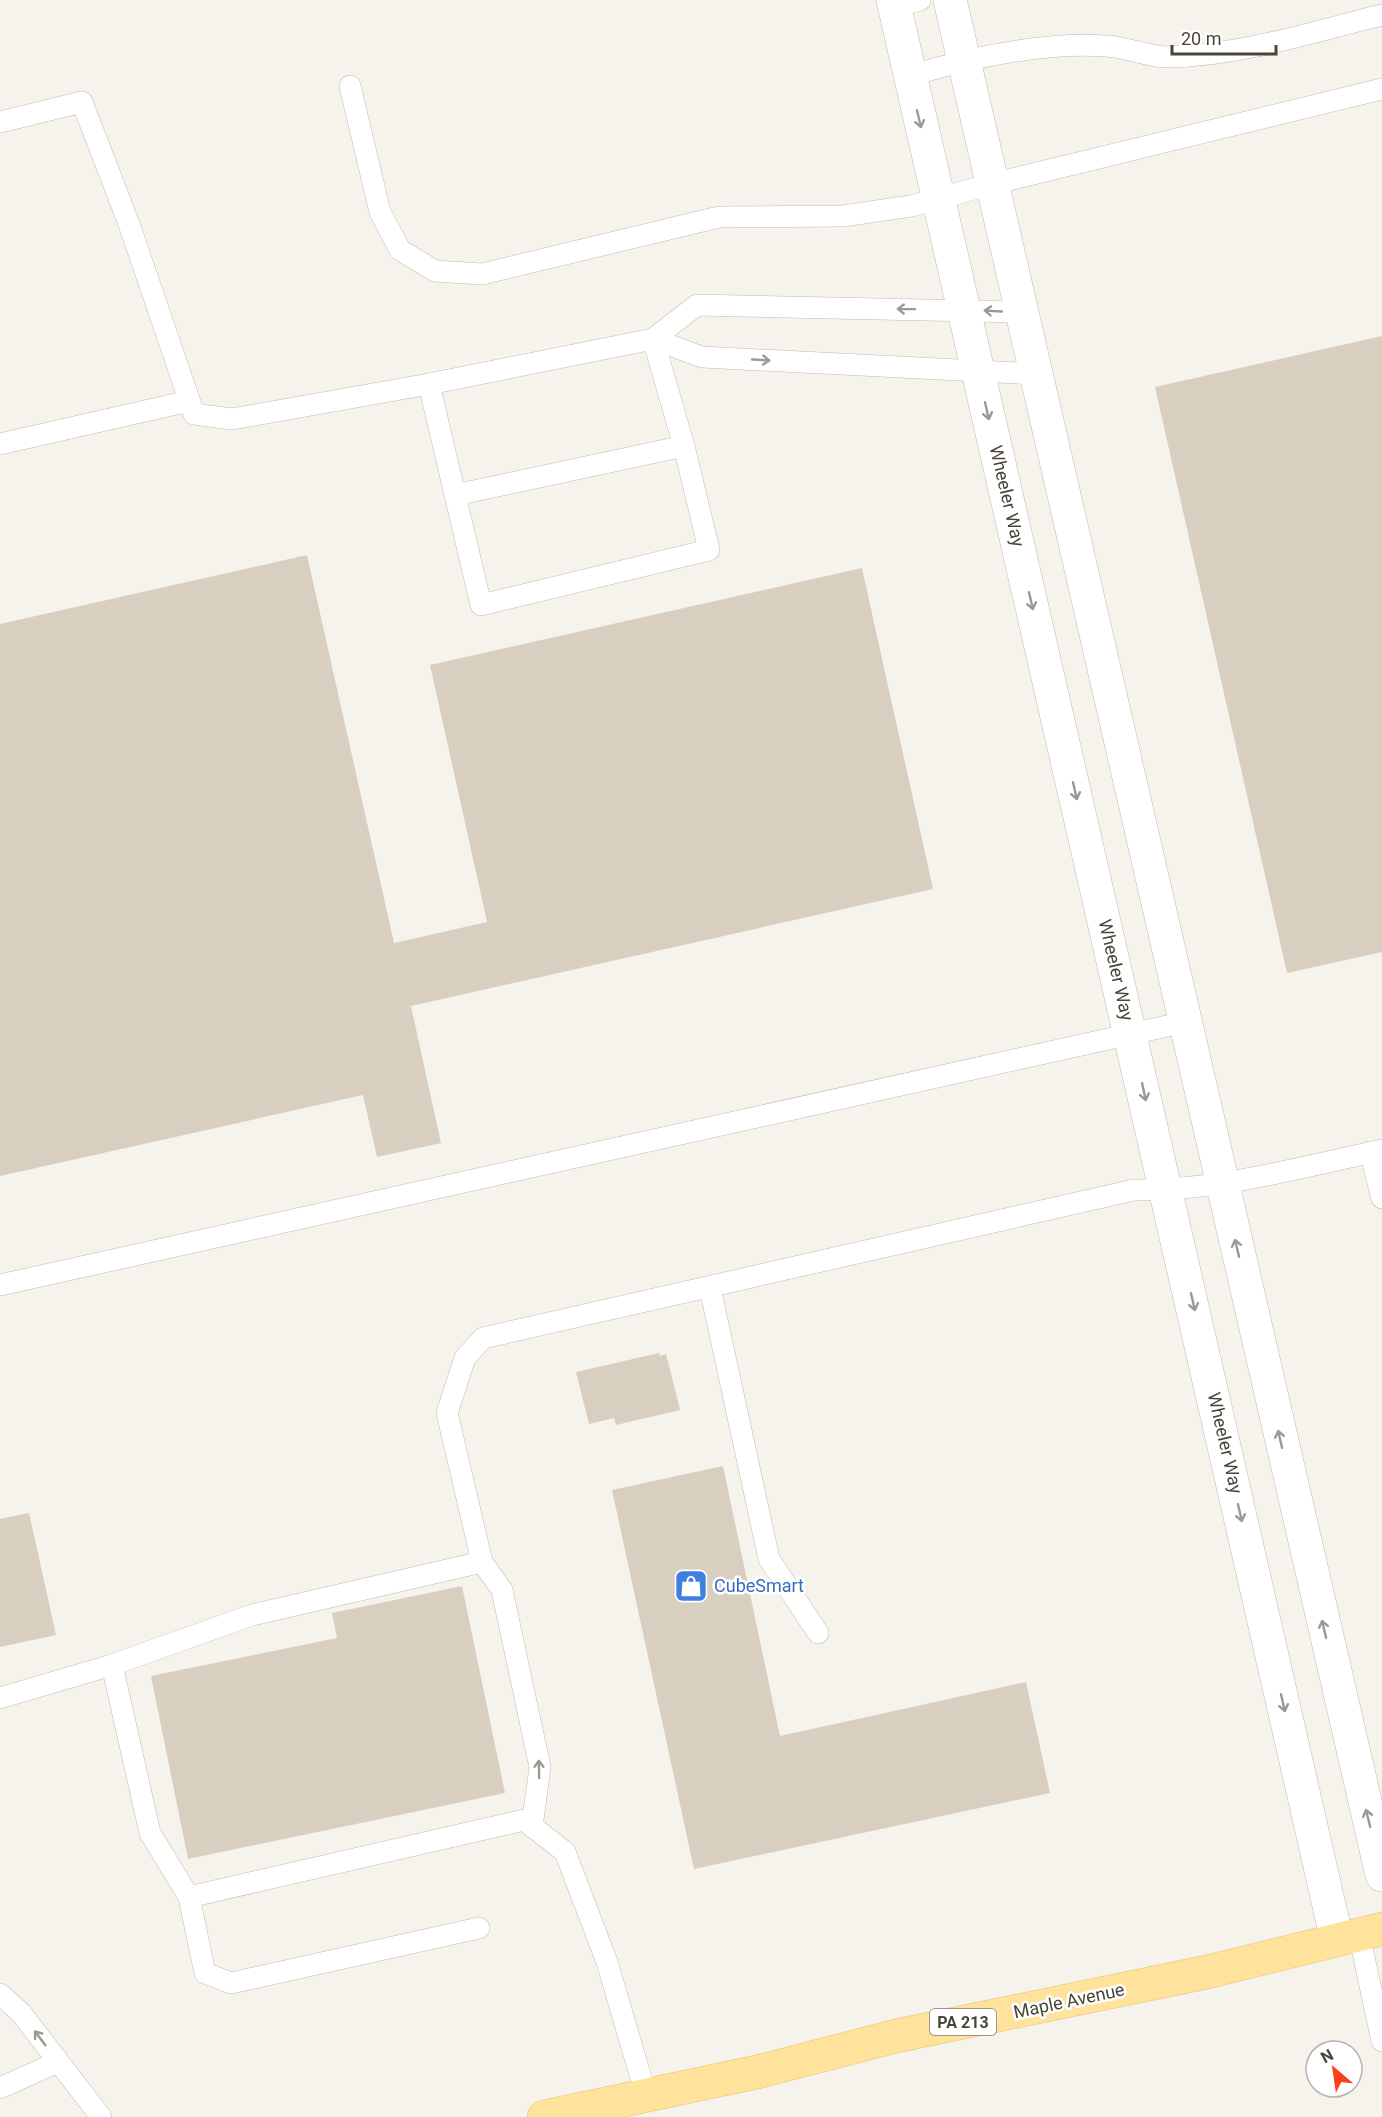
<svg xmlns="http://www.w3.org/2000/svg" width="1382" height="2117" viewBox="0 0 1382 2117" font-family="Roboto,sans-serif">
	<rect width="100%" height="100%" fill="#f6f3ec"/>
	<g fill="#d8cfc1">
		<polygon points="1382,336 1382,952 1287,973 1155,387"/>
		<polygon points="307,555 394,943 487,922 430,665 862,568 933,889 411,1006 441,1143 377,1157 363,1095 0,1176 0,624"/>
		<polygon points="659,1353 660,1356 666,1354 680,1410 616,1425 614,1418 589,1424 576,1372"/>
		<polygon points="723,1466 780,1736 1026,1682 1050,1793 694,1869 612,1490"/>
		<polygon points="29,1513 56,1635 0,1647 0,1519"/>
		<polygon points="462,1586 505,1793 188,1859 151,1676 337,1638 332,1613"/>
	</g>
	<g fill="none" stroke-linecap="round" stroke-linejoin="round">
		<g stroke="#c2bbae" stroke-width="22">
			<g id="service">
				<polyline points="894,7 920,0"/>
				<path d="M909,76C969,58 1044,42 1106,46C1127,47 1148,57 1169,57C1242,55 1312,32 1382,15"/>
				<polyline points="350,86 380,212 400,250 435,271 482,274 719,217 843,216 911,206 992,184 1382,89"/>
				<polyline points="0,122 82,102 129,224 194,414 232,419 429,384"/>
				<polyline points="1022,312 697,305 653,339 702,357 1036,374"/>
				<polygon points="653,339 684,446 709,550 481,605 429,384"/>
				<polyline points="0,444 189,401"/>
				<polyline points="455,495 684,446"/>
				<polyline points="1370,1152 1382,1198"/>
				<polyline points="0,1285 1185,1022"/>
				<polyline points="710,1288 769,1559 818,1633"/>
				<polyline points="482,1562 502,1590 540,1767 532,1827"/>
				<path d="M112,1665L252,1615L482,1562L447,1413L465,1358L483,1338L1134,1190C1217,1191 1301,1167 1382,1150"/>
				<polyline points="0,1698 112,1665 150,1833 189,1897"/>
				<polyline points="479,1928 231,1983 205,1973 189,1897 524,1820 565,1852 607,1962 646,2095"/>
				<polyline points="1359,1934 1382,2041"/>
				<polyline points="0,1994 21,2013 101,2117"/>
				<polyline points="0,2088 58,2062"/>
			</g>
		</g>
		<g stroke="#c2bbae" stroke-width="34">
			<g id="minor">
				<polyline points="893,0 1337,1940"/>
				<polyline points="950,0 1382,1875"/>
			</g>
		</g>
		<g stroke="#e6c16a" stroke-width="34">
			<polyline id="primary" points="544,2117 757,2072 896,2036 1207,1972 1382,1929"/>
		</g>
		<use href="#service" stroke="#fff" stroke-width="21"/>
		<use href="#minor" stroke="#fff" stroke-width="33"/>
		<use href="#primary" stroke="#ffe39c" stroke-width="33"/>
	</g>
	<defs><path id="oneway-shaft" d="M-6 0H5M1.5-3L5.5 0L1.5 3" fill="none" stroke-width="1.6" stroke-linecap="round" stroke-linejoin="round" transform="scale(1.5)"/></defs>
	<g stroke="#9c9892">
		<use href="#oneway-shaft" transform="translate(919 119) rotate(77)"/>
		<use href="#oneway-shaft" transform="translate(906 309) rotate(-179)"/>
		<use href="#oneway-shaft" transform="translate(993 311) rotate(-177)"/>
		<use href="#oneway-shaft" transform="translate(761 360) rotate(3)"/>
		<use href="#oneway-shaft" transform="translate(987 411) rotate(77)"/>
		<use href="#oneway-shaft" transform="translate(1031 601) rotate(77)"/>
		<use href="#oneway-shaft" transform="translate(1075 791) rotate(77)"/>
		<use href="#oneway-shaft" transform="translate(1144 1092) rotate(78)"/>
		<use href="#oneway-shaft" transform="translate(1237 1248) rotate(-103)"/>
		<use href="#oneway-shaft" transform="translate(1193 1302) rotate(77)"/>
		<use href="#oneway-shaft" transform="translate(1280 1439) rotate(-103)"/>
		<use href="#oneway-shaft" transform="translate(1240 1513) rotate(77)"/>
		<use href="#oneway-shaft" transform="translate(1324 1629) rotate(-103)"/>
		<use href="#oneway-shaft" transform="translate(1283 1703) rotate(77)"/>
		<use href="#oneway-shaft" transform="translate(539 1769) rotate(-91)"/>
		<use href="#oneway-shaft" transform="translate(1368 1818) rotate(-104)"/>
		<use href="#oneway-shaft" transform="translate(40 2038) rotate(-127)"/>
	</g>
	<defs>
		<g id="shop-square" transform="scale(1.725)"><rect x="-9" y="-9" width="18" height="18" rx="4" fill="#3f7fe0" stroke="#fff"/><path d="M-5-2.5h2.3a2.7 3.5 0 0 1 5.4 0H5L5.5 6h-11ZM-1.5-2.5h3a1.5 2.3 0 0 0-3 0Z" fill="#fff"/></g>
	</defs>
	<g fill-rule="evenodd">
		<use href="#shop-square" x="691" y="1586"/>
	</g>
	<g text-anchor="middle" stroke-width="5" stroke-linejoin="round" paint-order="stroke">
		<rect fill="#fff" stroke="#817c74" stroke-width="1.5" x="930" y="2009" width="66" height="26" rx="4.5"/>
		<g font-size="16" font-weight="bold" fill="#4b4439">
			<text x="963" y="2028">PA 213</text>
		</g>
		<g font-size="18" fill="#4b4439" stroke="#fff">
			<text transform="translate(1007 496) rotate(77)" y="6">Wheeler Way</text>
			<text transform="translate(1116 970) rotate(77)" y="6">Wheeler Way</text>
			<text transform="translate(1225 1443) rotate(77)" y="6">Wheeler Way</text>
			<text transform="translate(1069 2001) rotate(-12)" y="6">Maple Avenue</text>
		</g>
		<g font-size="18" fill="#366cbe" stroke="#fff" text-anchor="start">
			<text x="714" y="1592">CubeSmart</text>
		</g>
	</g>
	<g transform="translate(1334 2069) rotate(331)"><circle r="28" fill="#ffffff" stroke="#b7b4b0" stroke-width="1.5"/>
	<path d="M0-4.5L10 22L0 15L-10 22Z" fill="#fc3f1d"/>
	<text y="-9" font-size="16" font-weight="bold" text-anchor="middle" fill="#4b4439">N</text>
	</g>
	<path d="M1172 45v9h104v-9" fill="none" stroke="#4b4439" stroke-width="3"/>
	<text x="1181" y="45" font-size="18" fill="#4b4439" stroke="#ffffff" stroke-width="4.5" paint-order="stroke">20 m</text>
</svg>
